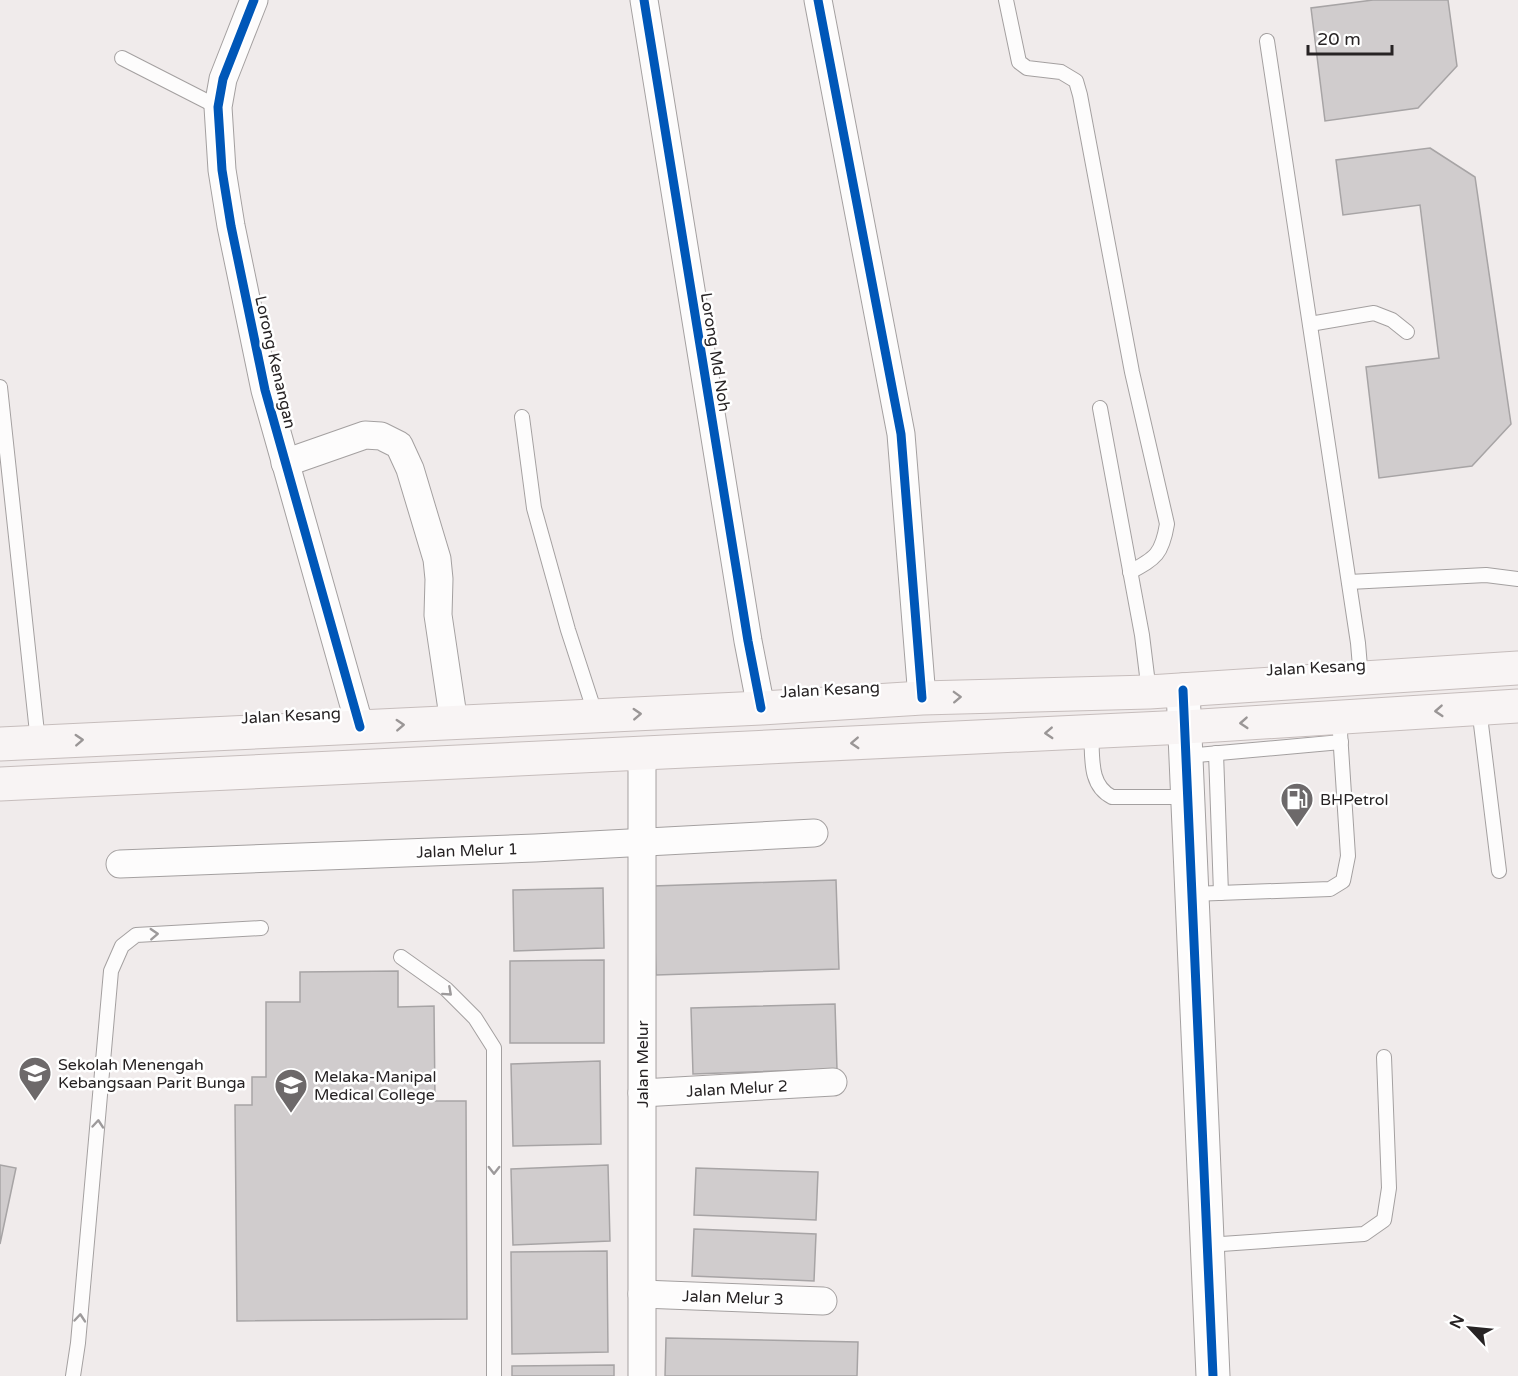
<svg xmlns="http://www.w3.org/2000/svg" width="1518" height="1376" viewBox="0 0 1518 1376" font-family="'Varela Round',sans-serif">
	<rect width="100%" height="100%" fill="#f0ebeb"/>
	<g fill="#d0cccd" stroke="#a7a4a5" stroke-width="1.5">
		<polygon points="1373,0 1448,0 1457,66 1418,108 1325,121 1311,8"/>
		<polygon points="1430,148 1475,177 1511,424 1472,466 1379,478 1366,367 1439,358 1420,205 1343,215 1336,160"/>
		<polygon points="836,880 839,969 656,975 653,886"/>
		<polygon points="603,888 604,948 514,951 513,890"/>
		<polygon points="604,960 604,1043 510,1043 510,961"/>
		<polygon points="398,971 398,1007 434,1006 435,1101 466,1101 467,1319 237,1321 235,1105 252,1105 252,1077 266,1077 266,1002 300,1002 300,972"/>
		<polygon points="835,1004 837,1069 693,1074 691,1008"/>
		<polygon points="600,1061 601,1144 513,1146 511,1064"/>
		<polygon points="0,1165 16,1168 0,1244"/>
		<polygon points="608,1165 610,1241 513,1245 511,1169"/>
		<polygon points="696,1168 818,1172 816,1220 694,1215"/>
		<polygon points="694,1229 816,1234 814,1281 692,1276"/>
		<polygon points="607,1251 608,1352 512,1354 511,1252"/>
		<polygon points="666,1338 858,1342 857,1376 665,1376"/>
		<polygon points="614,1365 614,1376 512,1376 512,1366"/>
	</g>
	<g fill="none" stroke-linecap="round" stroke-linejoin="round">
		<g stroke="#a4a0a0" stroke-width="16">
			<g id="lane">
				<path d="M1006,0L1019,62L1027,68L1061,72L1076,81L1080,95L1132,372L1167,524C1162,554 1156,558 1130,572"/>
				<polyline points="1267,41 1358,643 1361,679"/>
				<polyline points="122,58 218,107"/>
				<polyline points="1310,324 1374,313 1392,320 1407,332"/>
				<polyline points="0,387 38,742"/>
				<polyline points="1100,408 1142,635 1149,692"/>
				<polyline points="522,417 534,508 568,630 596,716"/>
				<polyline points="1349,582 1486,575 1518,579"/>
				<polyline points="1479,708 1499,871"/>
				<path d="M1091,731C1093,756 1088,785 1112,797H1187"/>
				<polyline points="1216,753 1221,893"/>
				<polyline points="1186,756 1341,742"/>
				<polyline points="1192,894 1330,889 1343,881 1348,856 1339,717"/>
				<polyline points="401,957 446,989 475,1018 494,1048 494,1376"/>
				<polyline points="1207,1245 1364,1234 1384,1220 1389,1188 1384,1057"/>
				<polyline points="73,1376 78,1343 111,971 122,946 136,935 261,928"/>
			</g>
		</g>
		<g stroke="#a4a0a0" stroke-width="29">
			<g id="street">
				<polyline points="254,0 223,79 218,107 222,170 231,226 265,390 360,727"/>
				<polyline points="644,0 748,641 761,708"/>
				<polyline points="818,0 901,434 922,698"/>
				<polyline points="285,463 365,435 381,436 399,445 410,469 437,559 439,579 438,615 454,723"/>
				<polyline points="120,864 535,848 814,833"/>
				<polyline points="642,1093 833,1082"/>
				<polyline points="642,1294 823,1301"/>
				<polyline points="642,1376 642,753"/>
			</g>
		</g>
		<g stroke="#a4a0a0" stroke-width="35">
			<polyline id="secondary" points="1183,690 1213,1376"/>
		</g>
		<g stroke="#c6bdbc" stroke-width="35">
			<g id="primary">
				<polyline points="0,744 761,708 922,698 1149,692 1518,668"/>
				<polyline points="0,784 1185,727 1518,706"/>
			</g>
		</g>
		<use href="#lane" stroke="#fdfcfc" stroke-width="14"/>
		<use href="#street" stroke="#fdfcfc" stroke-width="27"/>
		<use href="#secondary" stroke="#fdfcfc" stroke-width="33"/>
		<use href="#primary" stroke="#f8f4f4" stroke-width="33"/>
		<g stroke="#fff" stroke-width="13">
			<g id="cycleway">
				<polyline points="254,0 223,79 218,107 222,170 231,226 265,390 360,727"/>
				<polyline points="644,0 748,641 761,708"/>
				<polyline points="818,0 901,434 922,698"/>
				<polyline points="1183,690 1213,1376"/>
			</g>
		</g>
		<use href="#cycleway" stroke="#0057b8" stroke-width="9"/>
	</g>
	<defs><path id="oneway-chevron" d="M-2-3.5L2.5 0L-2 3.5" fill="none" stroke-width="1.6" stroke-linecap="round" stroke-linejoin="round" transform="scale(1.5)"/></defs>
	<g stroke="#9a9696">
		<use href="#oneway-chevron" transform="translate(957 697) rotate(-2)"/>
		<use href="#oneway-chevron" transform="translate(1439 711) rotate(176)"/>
		<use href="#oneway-chevron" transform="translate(637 714) rotate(-3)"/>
		<use href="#oneway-chevron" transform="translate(1244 723) rotate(176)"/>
		<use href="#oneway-chevron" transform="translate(400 725) rotate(-3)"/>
		<use href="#oneway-chevron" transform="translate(1049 733) rotate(177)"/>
		<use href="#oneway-chevron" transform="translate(79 740) rotate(-3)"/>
		<use href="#oneway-chevron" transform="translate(855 743) rotate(177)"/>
	</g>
	<g stroke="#9d9a9b">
		<use href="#oneway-chevron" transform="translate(154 934) rotate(-3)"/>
		<use href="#oneway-chevron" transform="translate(448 992) rotate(42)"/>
		<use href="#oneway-chevron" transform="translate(98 1124) rotate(-85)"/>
		<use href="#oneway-chevron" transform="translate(494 1170) rotate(90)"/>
		<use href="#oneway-chevron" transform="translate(80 1318) rotate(-85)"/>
	</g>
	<defs>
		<g id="fuel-pin" transform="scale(1.725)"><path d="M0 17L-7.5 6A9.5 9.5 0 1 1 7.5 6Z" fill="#6d696a" stroke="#fff"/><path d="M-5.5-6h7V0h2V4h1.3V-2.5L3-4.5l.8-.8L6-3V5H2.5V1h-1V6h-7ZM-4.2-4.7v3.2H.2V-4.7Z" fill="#fff"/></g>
		<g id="school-pin" transform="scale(1.725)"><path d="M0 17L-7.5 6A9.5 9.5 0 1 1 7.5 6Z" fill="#6d696a" stroke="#fff"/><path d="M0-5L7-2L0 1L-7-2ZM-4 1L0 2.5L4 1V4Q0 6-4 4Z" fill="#fff"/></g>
		<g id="university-pin" transform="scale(1.725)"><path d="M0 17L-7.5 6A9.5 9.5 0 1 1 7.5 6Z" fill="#6d696a" stroke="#fff"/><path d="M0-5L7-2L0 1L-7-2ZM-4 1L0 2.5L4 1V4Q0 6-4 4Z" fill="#fff"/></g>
	</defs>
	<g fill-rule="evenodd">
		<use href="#fuel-pin" x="1297" y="799"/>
		<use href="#school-pin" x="35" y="1073"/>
		<use href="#university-pin" x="291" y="1085"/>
	</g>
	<g text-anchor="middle" stroke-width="5" stroke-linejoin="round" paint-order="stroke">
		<g font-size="16" fill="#272324" stroke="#fff">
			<text transform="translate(716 352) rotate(81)" y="6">Lorong Md Noh</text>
			<text transform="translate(276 362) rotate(77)" y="6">Lorong Kenangan</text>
			<text transform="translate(1316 667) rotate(-3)" y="6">Jalan Kesang</text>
			<text transform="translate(830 689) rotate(-3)" y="6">Jalan Kesang</text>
			<text transform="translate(291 715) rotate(-3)" y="6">Jalan Kesang</text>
			<text transform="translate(467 850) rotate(-2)" y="6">Jalan Melur 1</text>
			<text transform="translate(642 1064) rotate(-90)" y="6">Jalan Melur</text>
			<text transform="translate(737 1088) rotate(-3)" y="6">Jalan Melur 2</text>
			<text transform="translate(733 1297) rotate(2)" y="6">Jalan Melur 3</text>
		</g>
		<g font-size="16" fill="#272324" stroke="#fff" text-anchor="start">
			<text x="1320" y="805">BHPetrol</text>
			<text x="58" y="1070">Sekolah Menengah<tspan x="58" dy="18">Kebangsaan Parit Bunga</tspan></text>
			<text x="314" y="1082">Melaka-Manipal<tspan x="314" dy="18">Medical College</tspan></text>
		</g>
	</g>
	<g transform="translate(1470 1328) rotate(296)" stroke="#ffffff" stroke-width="4.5" paint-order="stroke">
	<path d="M0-4.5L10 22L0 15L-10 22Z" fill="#272324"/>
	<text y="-9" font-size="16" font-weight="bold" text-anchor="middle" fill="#272324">N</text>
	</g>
	<path d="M1308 45v9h84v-9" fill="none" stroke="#272324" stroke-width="3"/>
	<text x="1317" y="45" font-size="18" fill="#272324" stroke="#ffffff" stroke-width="4.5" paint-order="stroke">20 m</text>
</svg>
